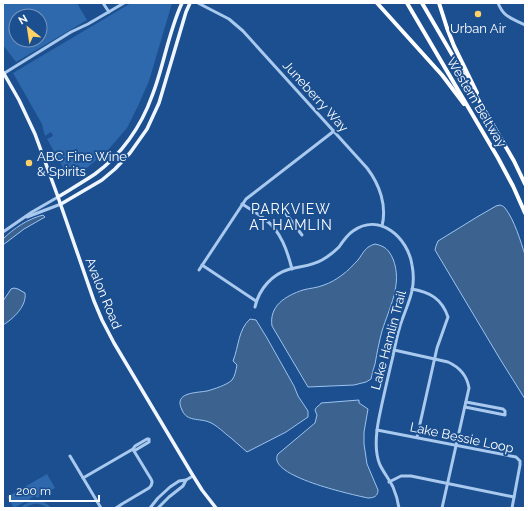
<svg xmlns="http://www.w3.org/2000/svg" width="528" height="511" viewBox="0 0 528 511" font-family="Raleway,sans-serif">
	<rect width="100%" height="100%" fill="#1b4f8f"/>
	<g fill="#2e69ad" fill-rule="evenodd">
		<path d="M3,3H77L87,20L16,62L3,45ZM16,16H40V40H16Z"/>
		<polygon points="131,3 172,3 149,81 137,108 127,128 108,150 88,167 69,178 47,139 53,136 51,132 45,136 42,124 13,73"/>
		<polygon points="47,474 55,488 37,498 35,496 14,508 7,497"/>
		<path d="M32,501C40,500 46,502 51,508C46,508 43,504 38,504C31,503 27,508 21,508L25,504Z"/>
	</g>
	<g fill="#3c6290" stroke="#9cc4f0">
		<path d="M500,205C503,206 503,206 505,208C514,219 521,242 525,255V399L500,359L435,250L436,246L438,241L477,217L496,206Z"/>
		<path d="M43,215L45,217L24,229L3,245V239C14,228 28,219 43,215Z"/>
		<path d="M375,244C385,246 389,250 393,259C403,284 389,308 382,331C379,342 377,353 375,364C373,370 372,374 371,379L366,382L354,385L308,387L272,326C269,306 285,296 303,290C310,288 317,288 324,285C330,283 337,279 342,275C348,271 353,265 358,260C364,252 365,247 375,244Z"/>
		<path d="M14,288L18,289L25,293C27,306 13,319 3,325V301L11,289Z"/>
		<path d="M250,319L256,320L267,338L294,386L298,396L308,411V417L286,432L247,452C242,447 236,443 231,438C224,433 217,425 209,422C199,418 187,422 182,410C173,392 196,393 207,391C214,389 227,385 232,380C235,376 236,370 237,365L233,361C239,346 238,330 250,319Z"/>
		<path d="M359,400V403L368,409L364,432V444L367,464L378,490C378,496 374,498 368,498C354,495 265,476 278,454L315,423L317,415L315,410C316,406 320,406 321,403Z"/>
	</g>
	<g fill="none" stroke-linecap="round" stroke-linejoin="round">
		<g stroke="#a9c9ee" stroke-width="3">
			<polyline points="103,3 109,12"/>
			<path d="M198,3L229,19L243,31L367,168C380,185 387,206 382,226"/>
			<path d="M498,3C504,18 512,18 525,25"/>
			<polyline points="3,74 71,32 88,24 124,3"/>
			<path d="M242,204C250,209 259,214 266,220C281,232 287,250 292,269"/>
			<polyline points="283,210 302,235"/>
			<polyline points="27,217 61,204"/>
			<polyline points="3,232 32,212 58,197"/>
			<polyline points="202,265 256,301"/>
			<polyline points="199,270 246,199 334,131"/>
			<path d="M412,289C430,292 442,299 448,317L437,348L417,437"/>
			<path d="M255,307C259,289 272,274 290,269C301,266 312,266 322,260C329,256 334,252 339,247C343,241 347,235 353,231C380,212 408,238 412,265C417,290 407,304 400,326C397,336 395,346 393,356C388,377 383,398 379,418C376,433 374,451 380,465C384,473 389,479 393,487C396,494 398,501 399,508"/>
			<path d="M394,350L448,362C459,367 467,375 469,388L442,508"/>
			<polyline points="465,407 505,415 505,411 503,409 466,402"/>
			<polyline points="377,430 516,457 520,461 520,465 512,508"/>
			<polyline points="70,456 101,508"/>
			<polyline points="83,478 133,449 135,446 147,439 149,439 149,442 134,451"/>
			<polyline points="389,482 401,476 411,476 514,497"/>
			<path d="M116,508L122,504L149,488C152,485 153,482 151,479L134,451"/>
			<polyline points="150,508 158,498 170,487 179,481 186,480 193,476"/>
			<polyline points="158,508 169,497 183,486 186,480"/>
		</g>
		<g stroke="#f0f6ff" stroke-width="3.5">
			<polyline points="3,72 19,100 35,134 58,197 94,301 102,320 114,343 192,474 202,490 216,508"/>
			<path d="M58,197C71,189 83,182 95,174C121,155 141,127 152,96C164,66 168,33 182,3"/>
			<polyline points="61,204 102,180 115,169 130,153 147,129 159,103 186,12 190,3"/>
		</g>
		<g stroke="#fff" stroke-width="4">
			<polyline points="377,3 442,75 464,104"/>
			<polyline points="407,3 498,158 513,186 525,213"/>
			<polyline points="422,3 514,161 525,184"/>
			<polyline points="439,3 447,28 454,46 477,93"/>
		</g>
	</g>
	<g fill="#ffd166" stroke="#1b4f8f" stroke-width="1.5">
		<circle cx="478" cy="14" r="4"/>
		<circle cx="29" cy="163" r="4"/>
	</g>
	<g text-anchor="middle" stroke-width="4" stroke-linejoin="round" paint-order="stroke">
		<g font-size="13" fill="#fff" stroke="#1b4f8f">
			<text x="478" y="33">Urban Air</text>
			<text x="37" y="161" text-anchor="start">ABC Fine Wine<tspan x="37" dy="15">&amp; Spirits</tspan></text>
		</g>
		<g font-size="13" fill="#fff" stroke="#1b4f8f">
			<text transform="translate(316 96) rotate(48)" y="5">Juneberry Way</text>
			<text transform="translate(477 102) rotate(59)" y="5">Western Beltway</text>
			<text transform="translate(104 293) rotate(68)" y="5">Avalon Road</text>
			<text transform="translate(388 340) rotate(-75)" y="5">Lake Hamlin Trail</text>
			<text transform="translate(462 437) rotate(12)" y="5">Lake Bessie Loop</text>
		</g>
		<g font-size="14" letter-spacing="1" fill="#fff" stroke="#1b4f8f">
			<text x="291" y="214">PARKVIEW<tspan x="291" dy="16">AT HAMLIN</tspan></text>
		</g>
	</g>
	<rect width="528" height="511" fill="none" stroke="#ffffff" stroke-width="8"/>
	<g transform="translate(28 28) rotate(330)"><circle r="19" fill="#1b4f8f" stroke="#7695bc"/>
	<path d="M0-3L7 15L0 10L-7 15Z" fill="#ffd166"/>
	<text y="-6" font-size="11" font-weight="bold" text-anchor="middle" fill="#ffffff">N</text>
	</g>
	<path d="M10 495v6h89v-6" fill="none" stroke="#ffffff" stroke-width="2"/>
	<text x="16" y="495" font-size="12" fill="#ffffff" stroke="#1b4f8f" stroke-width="3" paint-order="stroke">200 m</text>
</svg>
